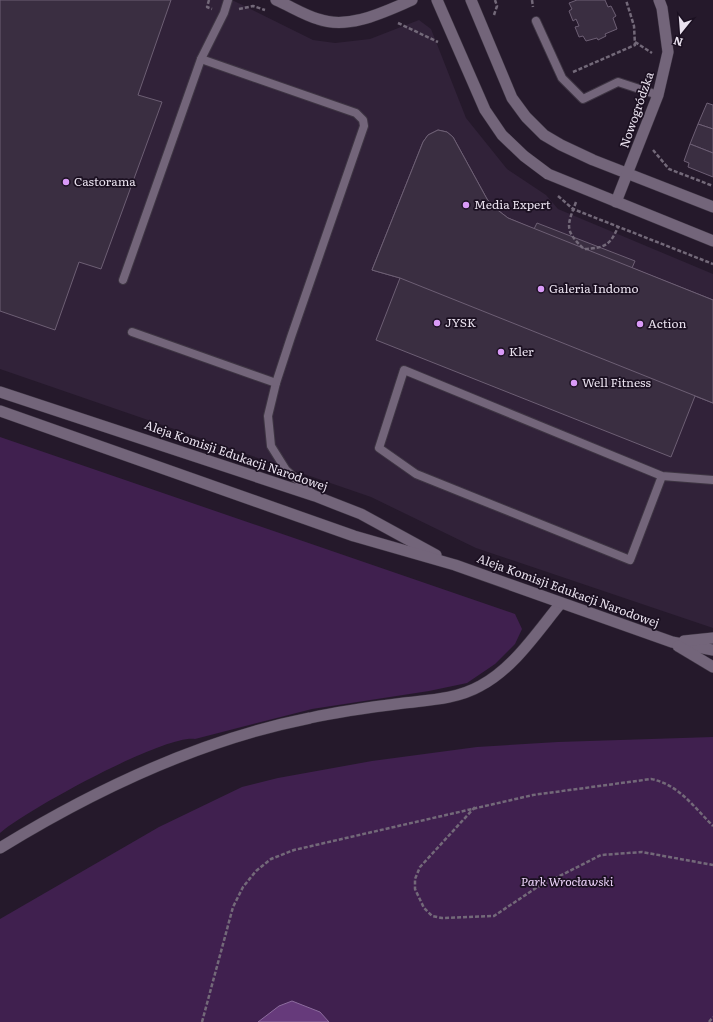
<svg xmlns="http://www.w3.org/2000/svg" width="713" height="1022" viewBox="0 0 713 1022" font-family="Literata,serif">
	<rect width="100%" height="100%" fill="#25192b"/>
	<polygon fill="#312239" points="0,0 232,0 313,40 335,43 370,39 419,20 431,29 466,118 507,169 546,195 558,209 713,274 713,628 476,548 371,497 0,369"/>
	<g fill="#40204f">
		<path d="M0,437L515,614L522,629L515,644L495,664L467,683L429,691L312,709L195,739C165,734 26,810 0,833Z"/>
		<polygon points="713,737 713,1022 0,1022 0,919 159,827 242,787 278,778 372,761 477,747 558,742"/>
	</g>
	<polygon fill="#663a7b" stroke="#8d6c9e" points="292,1001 320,1012 329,1022 258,1022 279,1006"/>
	<g fill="#3a2e41" stroke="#6d5f74">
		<polygon points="0,0 171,0 138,95 162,102 101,269 79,262 55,330 0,311"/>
		<polygon points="577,0 605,0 608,7 611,6 616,16 613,18 617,29 605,34 606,36 598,40 597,38 586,41 583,36 579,37 575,27 579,26 576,19 573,21 569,11 572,9 569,3"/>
		<polygon points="707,103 713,105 713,129 698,124"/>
		<polygon points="698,124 713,129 713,153 690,144"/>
		<polygon points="438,130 447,132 453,137 487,199 495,208 508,218 534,229 537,223 635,261 632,268 713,300 713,403 695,396 671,457 376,340 400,278 372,270 423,142 428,135"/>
		<polygon points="438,130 447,132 453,137 487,199 495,208 508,218 713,300 713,403 400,278 372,270 423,142 428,135"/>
		<polygon points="690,144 713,153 713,177 688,167 689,163 684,161"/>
	</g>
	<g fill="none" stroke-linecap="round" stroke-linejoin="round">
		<g stroke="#3e3543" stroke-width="10">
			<g id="service">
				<polyline points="536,21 562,78 583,99 618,82 658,95"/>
				<polyline points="201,59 356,113 363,120 364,126 291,337 276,383 268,416 271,446 286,470 312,493"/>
				<polyline points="123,280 201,59 224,13 228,0"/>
				<polyline points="132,332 276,383"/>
				<polyline points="662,476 630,560 416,474 379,448 404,370 662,476 713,480"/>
			</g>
		</g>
		<g stroke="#3e3543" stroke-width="12">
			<g id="minor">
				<path d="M276,0C290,6 304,15 318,19C349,30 384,12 412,0"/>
				<polyline points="437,0 485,110 502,135 524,156 548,174 713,241"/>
				<polyline points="471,0 512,98 526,117 544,135 561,145 593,160 713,207"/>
				<polyline points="616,202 658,95 668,52 662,8 659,0"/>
				<path d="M0,848C96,789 199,740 310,718C341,711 372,707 404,703C429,700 457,699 480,686C514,668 537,632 561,603"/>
			</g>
		</g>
		<g stroke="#3e3543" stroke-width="12">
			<g id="secondary">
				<polyline points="0,392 315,496 361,514 436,555"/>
				<polyline points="0,411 354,536 455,565 672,642 713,650"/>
				<polyline points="684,641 713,638"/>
				<polyline points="678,646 713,667"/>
			</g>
		</g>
		<g stroke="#736979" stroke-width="2.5" stroke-dasharray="4 2" stroke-linecap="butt">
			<polyline points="209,0 207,7 212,9"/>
			<polyline points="532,0 533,7"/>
			<polyline points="239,9 253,6 265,10"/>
			<polyline points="494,15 497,6 495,0"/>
			<polyline points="398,23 438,42"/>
			<polyline points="635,42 652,53"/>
			<polyline points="573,72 635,45 634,26 626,0"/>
			<polyline points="653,150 669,169 713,186"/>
			<polyline points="558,196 573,209 713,264"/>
			<path d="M576,202C567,226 564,230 584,249C604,248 610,246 618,227"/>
			<polyline points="475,807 420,867 415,879 415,889 424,908 432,916 442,918 494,916 536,888 601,855 642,852 713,865"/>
			<path d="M202,1022L233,907L243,887L256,871L271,859L294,850L533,795L651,779C678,784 694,807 713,826"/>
			<polyline points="709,1022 713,1017"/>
		</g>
		<use href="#service" stroke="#73657a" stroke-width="8"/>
		<use href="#minor" stroke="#73657a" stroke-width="11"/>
		<use href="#secondary" stroke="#73657a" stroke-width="11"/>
	</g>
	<g fill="#d99af7" stroke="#1b1021" stroke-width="1.5">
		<circle cx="66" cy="182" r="4"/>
		<circle cx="466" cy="205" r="4"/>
		<circle cx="541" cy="289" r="4"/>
		<circle cx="437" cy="323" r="4"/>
		<circle cx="640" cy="324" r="4"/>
		<circle cx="501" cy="352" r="4"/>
		<circle cx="574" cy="383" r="4"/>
	</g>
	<g text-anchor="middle" stroke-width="3.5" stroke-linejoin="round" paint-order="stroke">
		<g font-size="12" fill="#e9e1ee" stroke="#1b1021">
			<text transform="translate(637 110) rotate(-71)" y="4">Nowogródzka</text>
			<text transform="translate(236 456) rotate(19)" y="4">Aleja Komisji Edukacji Narodowej</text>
			<text transform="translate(568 591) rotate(20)" y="4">Aleja Komisji Edukacji Narodowej</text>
		</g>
		<g font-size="12" fill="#e9e1ee" stroke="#1b1021" text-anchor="start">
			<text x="74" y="186">Castorama</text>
			<text x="474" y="209">Media Expert</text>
			<text x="549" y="293">Galeria Indomo</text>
			<text x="445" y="327">JYSK</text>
			<text x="648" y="328">Action</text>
			<text x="509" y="356">Kler</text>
			<text x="582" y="387">Well Fitness</text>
		</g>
		<g font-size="12" font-style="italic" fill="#edd4fa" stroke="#1b1021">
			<text x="567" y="886">Park Wrocławski</text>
		</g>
	</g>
	<g transform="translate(681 32) rotate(197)" stroke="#1b1021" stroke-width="3" paint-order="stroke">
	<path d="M0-3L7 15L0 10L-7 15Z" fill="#e9e1ee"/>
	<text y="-6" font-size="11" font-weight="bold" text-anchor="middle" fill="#e9e1ee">N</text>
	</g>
</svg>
